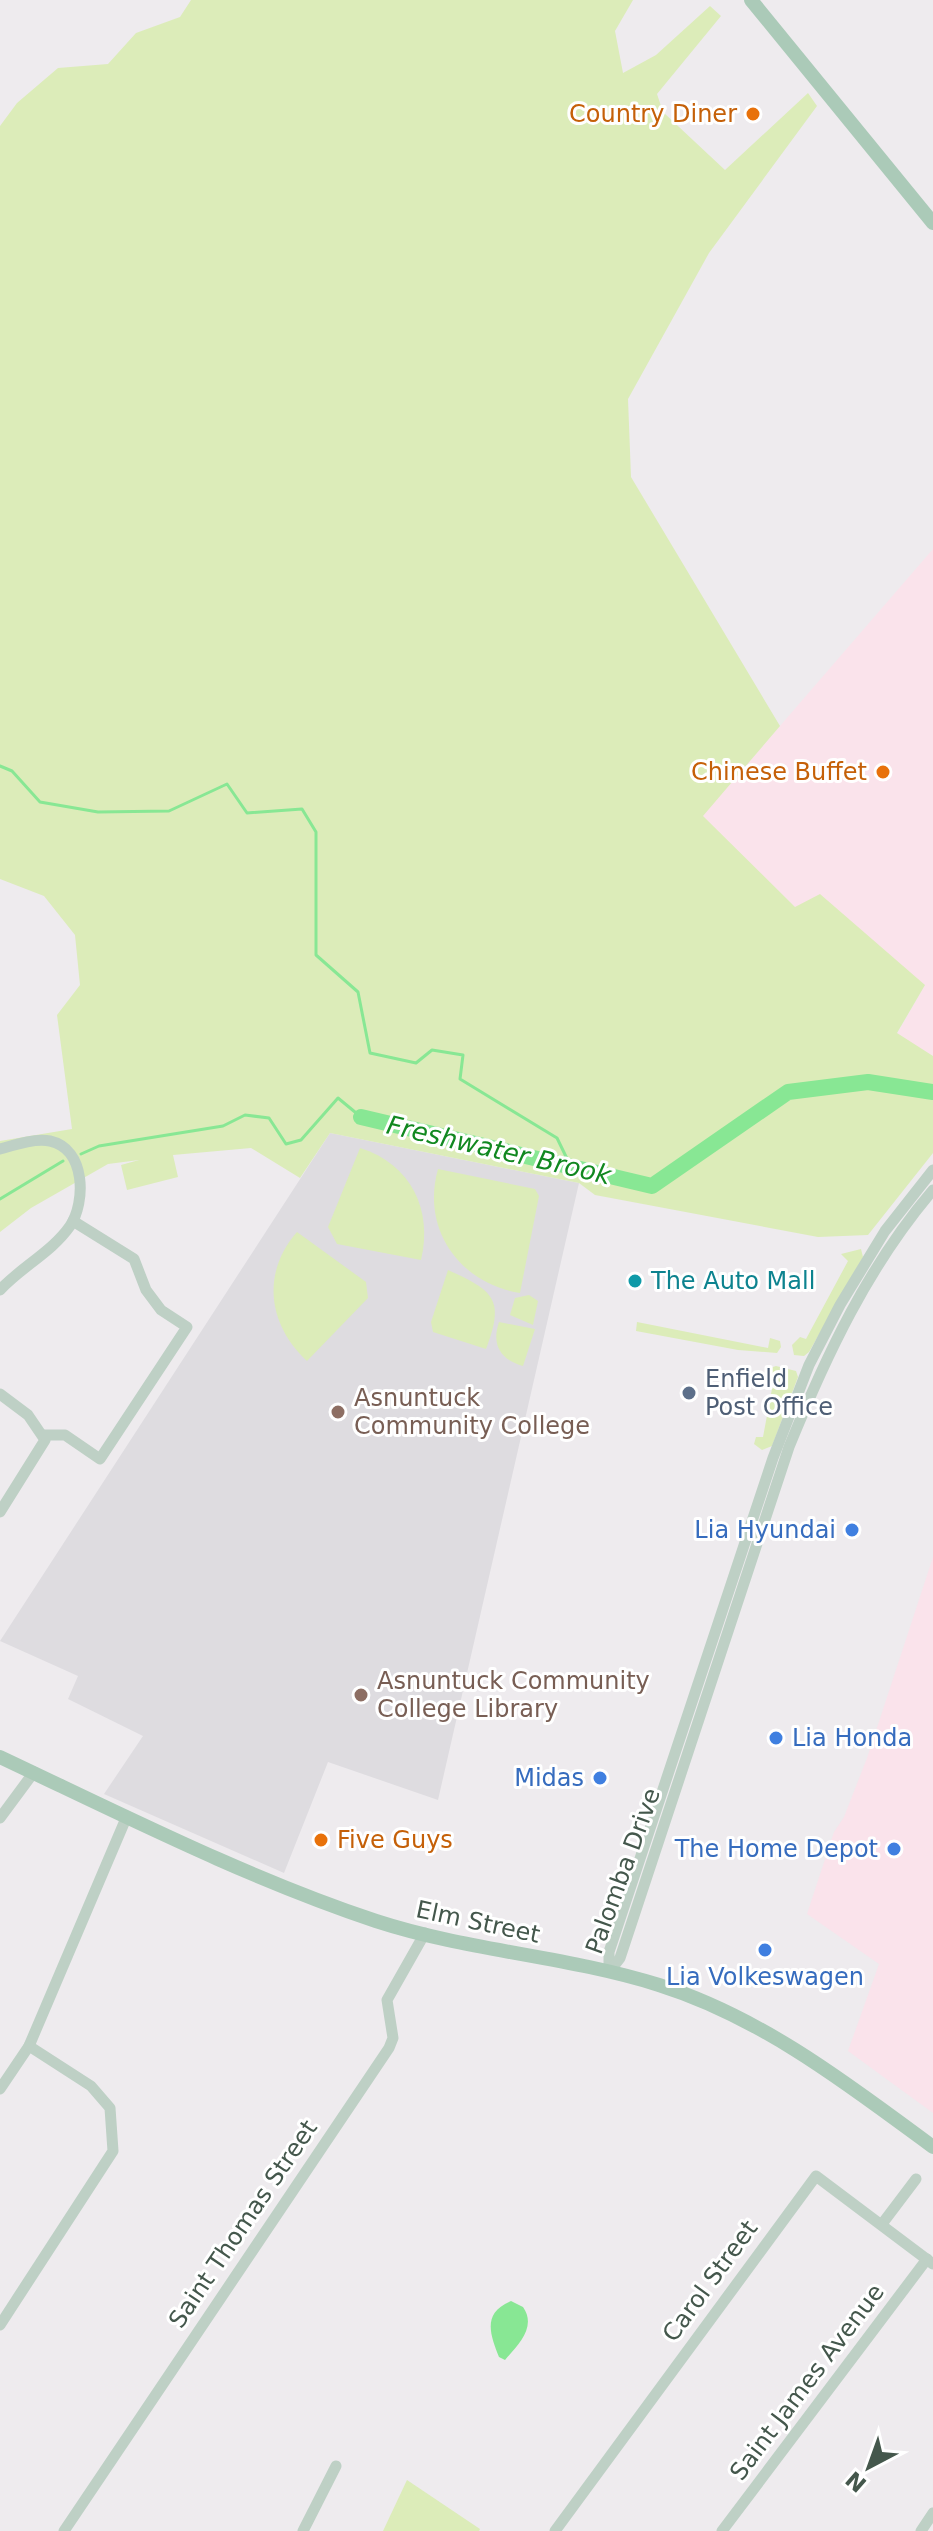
<svg xmlns="http://www.w3.org/2000/svg" width="933" height="2531" viewBox="0 0 933 2531" font-family="'DejaVu Sans',sans-serif">
	<rect width="100%" height="100%" fill="#eeebee"/>
	<g fill="#fae3eb">
		<polygon points="933,549 933,1056 897,1034 925,985 795,907 702,816"/>
		<polygon points="933,1557 933,2113 848,2051 879,1964 807,1914 834,1832 844,1817 867,1758"/>
	</g>
	<polygon fill="#dedce0" points="330,1133 579,1183 438,1800 328,1762 284,1873 104,1794 143,1736 68,1699 78,1676 0,1641"/>
	<g fill="#dcecb9">
		<polygon points="191,0 633,0 615,31 623,73 656,55 710,6 721,16 657,94 663,112 725,170 808,93 817,106 709,253 628,399 631,477 780,726 703,816 795,907 820,894 925,985 897,1033 933,1056 933,1153 868,1235 818,1237 595,1195 579,1183 330,1133 300,1178 251,1148 173,1155 178,1177 127,1190 121,1165 139,1160 108,1164 31,1208 0,1232 0,1141 72,1129 57,1015 80,985 75,935 44,896 0,879 0,126 17,103 58,68 108,64 136,33 180,17"/>
		<path d="M360,1148C411,1164 433,1210 421,1260L337,1244L328,1227Z"/>
		<path d="M438,1169L535,1189L539,1196L520,1293C459,1283 421,1229 438,1169Z"/>
		<path d="M297,1232L366,1282L368,1298L307,1361C268,1325 261,1273 297,1232Z"/>
		<polygon points="861,1249 863,1257 809,1352 804,1356 794,1355 792,1345 800,1337 806,1339 848,1261 841,1254"/>
		<path d="M448,1270C494,1291 505,1299 486,1349L433,1332L431,1322Z"/>
		<polygon points="529,1295 538,1301 533,1325 510,1315 515,1298"/>
		<path d="M499,1322L535,1329L523,1366C501,1360 491,1345 499,1322Z"/>
		<polygon points="637,1322 768,1348 770,1338 780,1341 781,1347 777,1353 738,1350 636,1331"/>
		<polygon points="776,1366 796,1371 798,1377 772,1446 762,1450 754,1444 756,1437 763,1437 774,1378 768,1377 770,1368"/>
		<polygon points="407,2480 480,2529 479,2531 383,2531"/>
	</g>
	<path fill="#88e794" d="M511,2301L523,2307C537,2327 518,2345 505,2360L499,2357C490,2334 482,2313 511,2301Z"/>
	<g fill="none" stroke-linecap="round" stroke-linejoin="round">
		<g stroke="#88e794" stroke-width="3">
			<polyline points="0,766 12,771 40,802 98,812 169,811 227,784 247,813 302,809 316,832 316,955 358,992 370,1053 416,1063 432,1050 463,1055 460,1079 557,1138 572,1169"/>
			<polyline points="81,1154 99,1146 223,1126 245,1115 269,1118 286,1144 301,1140 338,1098 361,1117"/>
			<polyline points="0,1199 63,1161"/>
		</g>
		<polyline stroke="#88e794" stroke-width="16" points="361,1117 652,1186 788,1092 868,1082 933,1092"/>
		<g stroke="#bed0c5" stroke-width="11">
			<path d="M0,1149C14,1145 35,1138 50,1141C86,1149 86,1202 70,1226C52,1252 21,1267 0,1290"/>
			<polyline points="0,1394 28,1415 45,1440 0,1512"/>
			<polyline points="44,1435 65,1435 100,1459 187,1327 161,1310 146,1290 134,1259 73,1221"/>
			<polyline points="0,1818 34,1772"/>
			<polyline points="609,1972 609,1952 773,1458 809,1365 840,1305 885,1231 933,1170"/>
			<path d="M609,1972L620,1958L789,1447C826,1356 868,1266 933,1190"/>
			<polyline points="0,2089 29,2046 127,1816"/>
			<polyline points="882,2224 916,2179"/>
			<polyline points="0,2325 113,2151 110,2108 91,2086 29,2046"/>
			<polyline points="64,2531 389,2048 393,2038 387,2000 425,1933"/>
			<polyline points="303,2531 336,2466"/>
			<polyline points="555,2531 816,2176 933,2264"/>
			<polyline points="722,2531 927,2259"/>
			<polyline points="921,2531 933,2513"/>
		</g>
		<g stroke="#abcab8" stroke-width="14">
			<polyline points="751,0 933,223"/>
			<path d="M0,1757C123,1815 247,1878 376,1921C468,1951 567,1956 659,1985C761,2017 848,2084 933,2147"/>
		</g>
	</g>
	<g fill="#e8710a" stroke="#fff" stroke-width="3">
		<circle cx="753" cy="114" r="8"/>
		<circle cx="883" cy="772" r="8"/>
		<circle cx="321" cy="1840" r="8"/>
	</g>
	<circle fill="#0f9aa8" stroke="#fff" stroke-width="3" cx="635" cy="1281" r="8"/>
	<circle fill="#5c6f8a" stroke="#fff" stroke-width="3" cx="689" cy="1393" r="8"/>
	<g fill="#8d6e63" stroke="#fff" stroke-width="3">
		<circle cx="338" cy="1412" r="8"/>
		<circle cx="361" cy="1695" r="8"/>
	</g>
	<g fill="#3f7fe0" stroke="#fff" stroke-width="3">
		<circle cx="852" cy="1530" r="8"/>
		<circle cx="776" cy="1738" r="8"/>
		<circle cx="600" cy="1778" r="8"/>
		<circle cx="894" cy="1849" r="8"/>
		<circle cx="765" cy="1950" r="8"/>
	</g>
	<g text-anchor="middle" stroke-width="6" stroke-linejoin="round" paint-order="stroke">
		<g font-size="24" fill="#c56008" stroke="#fff" text-anchor="end">
			<text x="737" y="122">Country Diner</text>
			<text x="867" y="780">Chinese Buffet</text>
			<text x="337" y="1848" text-anchor="start">Five Guys</text>
		</g>
		<g font-size="24" fill="#0d838f" stroke="#fff" text-anchor="start">
			<text x="651" y="1289">The Auto Mall</text>
		</g>
		<g font-size="24" fill="#4e5e75" stroke="#fff" text-anchor="start">
			<text x="705" y="1387">Enfield<tspan x="705" dy="28">Post Office</tspan></text>
		</g>
		<g font-size="24" fill="#785e54" stroke="#fff" text-anchor="start">
			<text x="354" y="1406">Asnuntuck<tspan x="354" dy="28">Community College</tspan></text>
			<text x="377" y="1689">Asnuntuck Community<tspan x="377" dy="28">College Library</tspan></text>
		</g>
		<g font-size="24" fill="#366cbe" stroke="#fff" text-anchor="end">
			<text x="836" y="1538">Lia Hyundai</text>
			<text x="792" y="1746" text-anchor="start">Lia Honda</text>
			<text x="584" y="1786">Midas</text>
			<text x="878" y="1857">The Home Depot</text>
			<text x="765" y="1985" text-anchor="middle">Lia Volkeswagen</text>
		</g>
		<g font-size="24" fill="#44574c" stroke="#fff">
			<text transform="translate(623 1871) rotate(-70)" y="8">Palomba Drive</text>
			<text transform="translate(478 1922) rotate(12)" y="8">Elm Street</text>
			<text transform="translate(243 2224) rotate(-56)" y="8">Saint Thomas Street</text>
			<text transform="translate(710 2281) rotate(-54)" y="8">Carol Street</text>
			<text transform="translate(807 2382) rotate(-53)" y="8">Saint James Avenue</text>
		</g>
		<g font-size="26" font-style="italic" fill="#118820" stroke="#fff">
			<text transform="translate(499 1150) rotate(13)" y="9">Freshwater Brook</text>
		</g>
	</g>
	<g transform="translate(869 2467) rotate(221)" stroke="#ffffff" stroke-width="6" paint-order="stroke">
	<path d="M0-6L14 30L0 20L-14 30Z" fill="#44574c"/>
	<text y="-12" font-size="22" font-weight="bold" text-anchor="middle" fill="#44574c">N</text>
	</g>
</svg>
